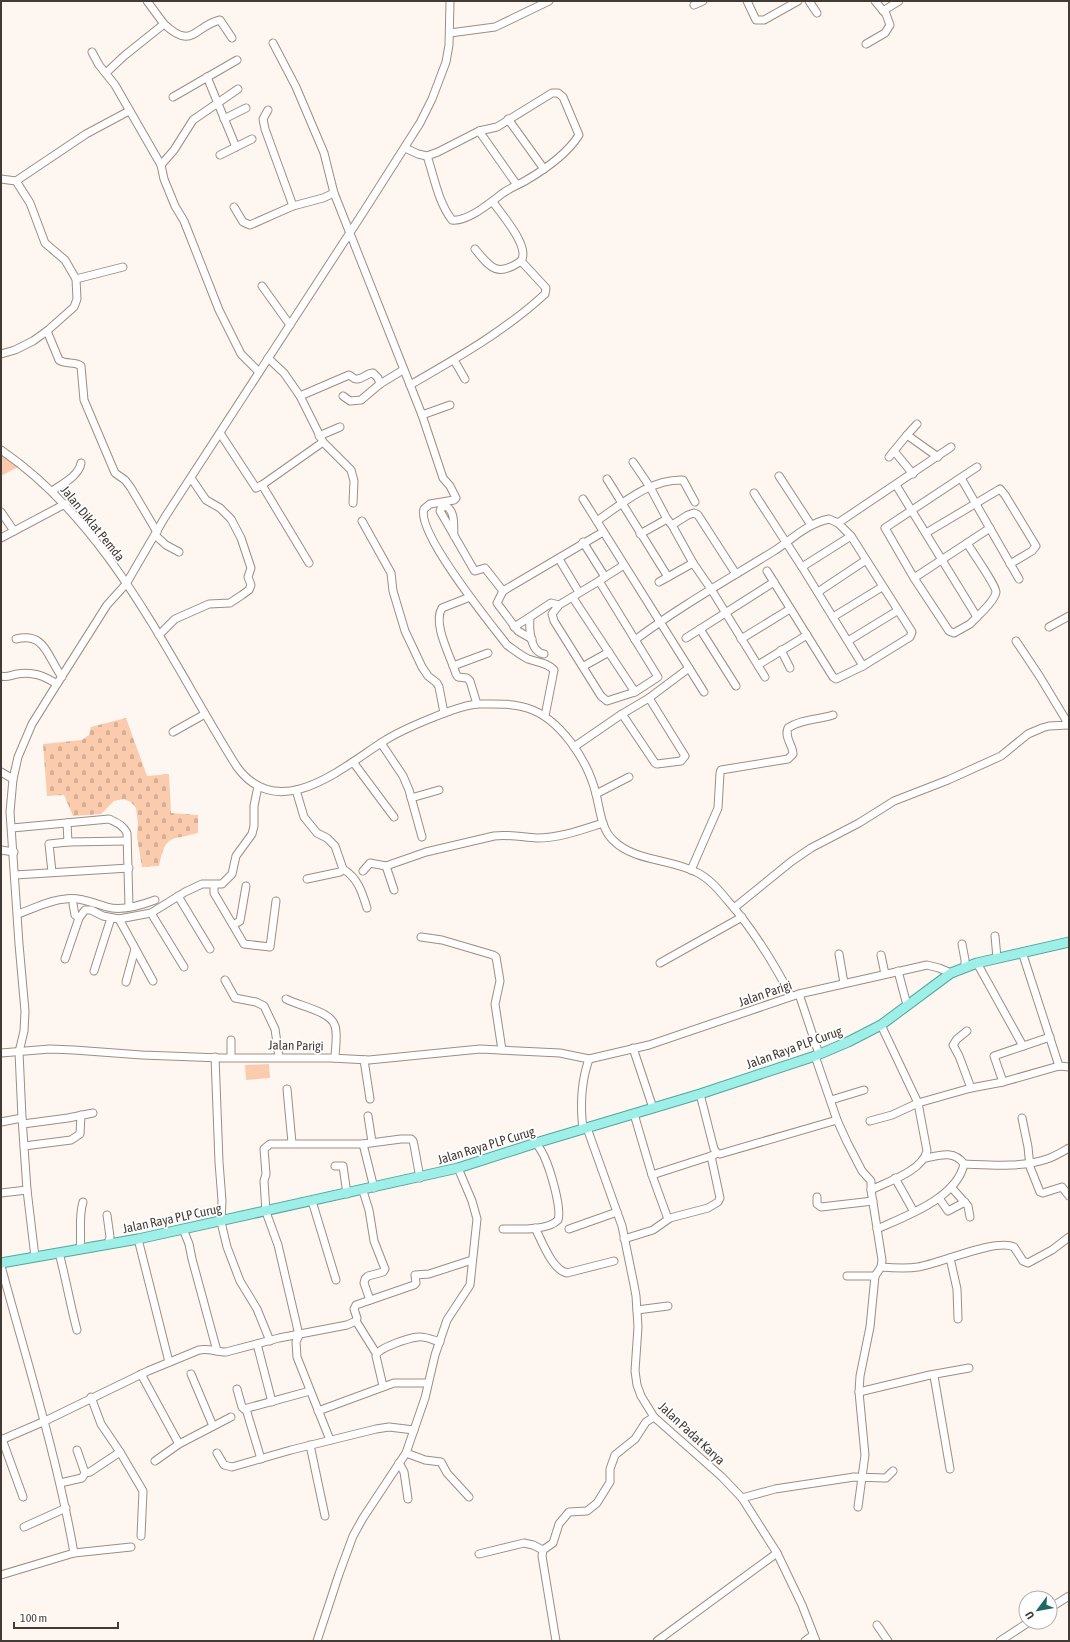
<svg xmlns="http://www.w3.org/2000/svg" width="1070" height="1642" viewBox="0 0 1070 1642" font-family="'Asap Condensed',sans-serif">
	<defs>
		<pattern id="cemetery-stones" width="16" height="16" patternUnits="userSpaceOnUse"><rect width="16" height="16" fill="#facbac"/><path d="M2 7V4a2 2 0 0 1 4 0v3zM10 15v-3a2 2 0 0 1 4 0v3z" fill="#d8af95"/></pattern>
	</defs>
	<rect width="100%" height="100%" fill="#fef6f0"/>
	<path fill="url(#cemetery-stones)" d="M126,718L147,776L169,774L171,813L198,815V833C170,841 166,833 159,866L142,867L137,837L138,823L136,808L131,802L124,799L114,801L101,814L73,816L64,795L47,796L43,744L82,740L89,735L91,727Z"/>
	<g fill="#facbac">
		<polygon points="1,454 18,467 1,476"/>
		<polygon points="269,1064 270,1078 246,1080 245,1065"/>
	</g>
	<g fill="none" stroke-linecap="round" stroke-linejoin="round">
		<g stroke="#9f8d81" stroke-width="9">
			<g id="minor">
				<polyline points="747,1 756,20 764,20 798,1"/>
				<polyline points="809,1 817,13"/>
				<polyline points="694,5 703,1"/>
				<polyline points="883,11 899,1"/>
				<path d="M164,24C193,51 194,26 220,20L232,38"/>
				<polyline points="450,33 495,27 549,1"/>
				<path d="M273,43L296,87L324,153L334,193L422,415L443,478L450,486L456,498L454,500L430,504L424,509C416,532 490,623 507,645C514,650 520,655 528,659C537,662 548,663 554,670L545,716"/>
				<polyline points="866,44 885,33 890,25 886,14 875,1"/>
				<polyline points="92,52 99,65 115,85 161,165 164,179 175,206 184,221 219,310 241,354 259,372"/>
				<polyline points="106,73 124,56 164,24 147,1"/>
				<polyline points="207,77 236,147"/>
				<polyline points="173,97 237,60"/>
				<polyline points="268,110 263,119 265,129 293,206"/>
				<polyline points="224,119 246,108"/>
				<polyline points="508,119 544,169"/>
				<polyline points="479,131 517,185"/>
				<path d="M405,148L418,154L427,156L438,152L479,131L497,127L552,93H558L563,97L579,135C567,154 544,170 525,181C518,185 510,188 503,193C491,202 468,222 452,220C438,202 434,176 427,156"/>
				<polyline points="220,155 252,139"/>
				<polyline points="161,165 174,150 193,120 238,89"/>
				<polyline points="1,179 16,181 86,134 129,111"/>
				<polyline points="234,207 243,222 250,225 293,206 323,198 334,193"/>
				<path d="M475,249C491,269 498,277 521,261"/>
				<polyline points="76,279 123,267"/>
				<polyline points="262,286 290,325"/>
				<path d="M47,331L59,360C66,365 75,361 81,366L84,400L115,473L125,480L131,488L157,532"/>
				<polyline points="1,354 15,350 33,341 47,331 74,307 77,299 76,279 65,260 45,243 30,203 16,181"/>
				<polyline points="268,358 284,373 300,396 323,442 351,470 354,481 353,503"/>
				<polyline points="454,360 465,379"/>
				<path d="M410,385C457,358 505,331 545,294L546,288L521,261C531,247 501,214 493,202"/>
				<path d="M300,396L349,375C352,376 354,380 357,379C363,379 367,373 373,373L378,378L380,384"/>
				<polyline points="343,396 350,401 361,400 380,384 403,370"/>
				<polyline points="422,415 450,405"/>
				<polyline points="220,433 256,488 262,485 323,442"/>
				<polyline points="907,435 917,424"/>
				<polyline points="319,436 340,427"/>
				<path d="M1,450C111,525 168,657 237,767C279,824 342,768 384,741C401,730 460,704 479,704C495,704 512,703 527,708C560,718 588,761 596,794C600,809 601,830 614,841C634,861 671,859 696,872C709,878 719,890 728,901C754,930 773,962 791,996"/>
				<polyline points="894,451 913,474"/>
				<polyline points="889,457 907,435 938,457"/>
				<polyline points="633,462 650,487 667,519"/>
				<polyline points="779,476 811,525"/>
				<polyline points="961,478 1019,579"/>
				<polyline points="607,479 668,577"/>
				<polyline points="262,485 309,563"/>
				<polyline points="896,485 977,617 970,624 954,633 949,631 914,578 885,528 977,467"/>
				<path d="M52,491C62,484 79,476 81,463"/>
				<polyline points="754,493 802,567 863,666"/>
				<polyline points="583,499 704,692"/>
				<polyline points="1,512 14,531"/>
				<polyline points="362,521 391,573 393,591 405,631 422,667 428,676 437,683 439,687 444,713"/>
				<path d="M597,521C623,503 650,479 683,480L695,502"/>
				<polyline points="672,525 688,515 694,513 698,515 736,574"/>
				<polyline points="926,533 1000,489 1005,495 1036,546 1032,551 1010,564"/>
				<polyline points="640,534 667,519 672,525 693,563 711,589 765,677"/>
				<polyline points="155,535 166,545 179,552"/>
				<path d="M454,536C453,526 456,512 446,506L441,508L440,511L474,570L475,571L485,568L503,591"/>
				<polyline points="1,538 65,504"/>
				<polyline points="583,542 605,577 599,581"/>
				<path d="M967,543C972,552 996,585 996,592C995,600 982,612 977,617"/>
				<polyline points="559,559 577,589"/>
				<polyline points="802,567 851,536"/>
				<polyline points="767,571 833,677 836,679 863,666 910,637 912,632 851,536 838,523"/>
				<polyline points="605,577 624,565"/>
				<polyline points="914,578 990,528"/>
				<polygon points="599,581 658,677 635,692 607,701 601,696 554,621 552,614 559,605"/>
				<polyline points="659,582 693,563"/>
				<polyline points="818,592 866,560"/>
				<path d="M470,597L442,608C432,624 451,657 456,674L458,677L467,678L470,681L477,704"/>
				<polyline points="573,598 635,692"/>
				<polyline points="833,617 882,587"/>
				<polyline points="514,627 530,617"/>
				<polyline points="1049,627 1069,616"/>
				<polyline points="700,629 736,686"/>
				<polyline points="159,635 175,619 209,604 230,603 242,595 249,590 251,585 248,577 251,568 241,538 231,519 220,508 206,500 191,478"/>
				<polyline points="686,638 774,582"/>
				<path d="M16,639C46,632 47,657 62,677"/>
				<polyline points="532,639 518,631 497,603 503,591 603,532"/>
				<polyline points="741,639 790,609"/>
				<path d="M635,640C679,607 727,580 774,551C791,540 808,523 829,519L838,523L951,447"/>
				<polyline points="848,641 897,611"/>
				<polyline points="1016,641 1040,677 1069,725"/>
				<polyline points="781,650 790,668"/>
				<path d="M544,654C530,652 529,629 530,617L551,603L559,605"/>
				<polyline points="758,665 807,635"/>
				<polyline points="453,666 488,653"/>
				<polyline points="584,666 609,652"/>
				<path d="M1,676C7,678 11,675 17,674C33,671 44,676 57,684"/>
				<polyline points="622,714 655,763 657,764 681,761 685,756 649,698"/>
				<polyline points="173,732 205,714"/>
				<polyline points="381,743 403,776 409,790 422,837"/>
				<polyline points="574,747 622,714 649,698 689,668"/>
				<polyline points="353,762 394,817"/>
				<polyline points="1,772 13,779"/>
				<polyline points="296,790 304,817 317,833 327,838 335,846 343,869 340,872 307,879"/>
				<polyline points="596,794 629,777"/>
				<polyline points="411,798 439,790"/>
				<polyline points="67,823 68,842 127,841"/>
				<path d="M12,828L109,819C117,823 123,825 127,833L129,907"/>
				<polyline points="1,850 14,852"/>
				<polyline points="386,866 394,890"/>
				<path d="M343,869C358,878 362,892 367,908"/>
				<path d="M691,870L718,808L720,773L721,770L788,759L793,754C793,745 784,738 788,728C801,719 818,720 833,715"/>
				<path d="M363,871L370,863L386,866L426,852L494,836C508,834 522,837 537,838C560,838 581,830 603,823"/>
				<polyline points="52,872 49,844 68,842"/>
				<polyline points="15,875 129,868"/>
				<polyline points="214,885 214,893 244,944 270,947 276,901"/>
				<polyline points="178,896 210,949"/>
				<polyline points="73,904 75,915 79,918"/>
				<polyline points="734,908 792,861 811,848 859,823 894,801 948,780 1001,756 1028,734 1042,728 1049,726 1069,725"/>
				<polyline points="151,913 184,967"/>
				<path d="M18,914C33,909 49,900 65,899C80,897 93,903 107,907C121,911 142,905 155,900"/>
				<polyline points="119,919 153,981"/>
				<polyline points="233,925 240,921 246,886"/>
				<polyline points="995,936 997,958"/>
				<polyline points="421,937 442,940 493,955 496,957 500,981 495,1004 502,1050"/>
				<polyline points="962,944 965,960 965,968"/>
				<polyline points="1022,952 1059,1066"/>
				<polyline points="839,954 844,983"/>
				<polyline points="881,955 885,974"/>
				<polyline points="65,959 79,918 85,910 91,910 103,916 119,919 151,913 185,892 202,884 222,884 232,874 236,856 252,834 254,826 254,806 258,786"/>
				<polyline points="660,963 742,917"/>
				<polyline points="977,963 1023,1046"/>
				<polyline points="94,971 111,918"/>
				<polyline points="898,971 907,1005"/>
				<polyline points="225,980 235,998 256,1002 264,1006 275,1029 279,1057"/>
				<polyline points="126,982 135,949"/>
				<polyline points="799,994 819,1054"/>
				<path d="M286,999C299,1006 331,1011 335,1026C338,1035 335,1049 335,1058"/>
				<polyline points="967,1031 957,1039 953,1045 959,1056 971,1088"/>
				<polyline points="231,1040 231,1057"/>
				<polyline points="633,1048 653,1108"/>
				<polyline points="1,1053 50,1049 74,1050 142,1055 221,1058 331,1058 369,1060 480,1049 560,1053 589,1059 649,1045 799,994 927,965 939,968 951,973"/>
				<polyline points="815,1056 837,1120 847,1142 862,1171 871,1181 871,1190 882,1260 881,1267 875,1276 870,1327 860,1376 859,1392 865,1455 858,1507"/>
				<polyline points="215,1057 219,1162 222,1201 221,1222 227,1247 240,1281 257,1309 270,1341"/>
				<polyline points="364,1060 370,1099"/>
				<polyline points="1003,1082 994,1056 1050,1037"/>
				<polyline points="287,1089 292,1143"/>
				<polyline points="700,1094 714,1149 717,1153 720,1154 837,1120"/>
				<polyline points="831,1100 864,1090"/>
				<polyline points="634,1114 652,1175 668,1219"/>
				<polyline points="368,1116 372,1142"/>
				<polyline points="1022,1118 1028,1147 1030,1167 1040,1192 1043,1193 1062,1187 1069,1196"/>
				<polyline points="870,1121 892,1115 918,1103 971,1088 1003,1082 1059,1066 1069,1067"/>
				<polyline points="1,1122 22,1118"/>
				<polyline points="23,1124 68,1118 93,1113"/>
				<polyline points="587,1128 622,1226 634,1285 636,1296 638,1327 635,1371 637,1385 641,1396 654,1417 722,1477 742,1498 777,1553 802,1605 816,1641"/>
				<path d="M583,1129C580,1105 581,1082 589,1059"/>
				<polyline points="363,1144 374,1188"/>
				<polyline points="24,1146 71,1140 80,1134 81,1115"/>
				<path d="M964,1164C990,1165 1021,1168 1047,1159C1054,1157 1062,1152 1069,1148"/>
				<polyline points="335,1166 343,1166 347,1194"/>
				<polyline points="652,1175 714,1155"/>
				<polyline points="895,1178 914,1212"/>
				<polyline points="951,1187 968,1206 970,1217"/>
				<path d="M871,1190C889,1181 922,1171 927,1151L918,1103L881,1025"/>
				<polyline points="363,1191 369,1210 374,1241 385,1269 383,1272 368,1276 365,1279 364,1283 370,1300"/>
				<polyline points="1,1193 27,1190"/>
				<polyline points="817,1197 817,1204 821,1207 873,1201"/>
				<polyline points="939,1198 948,1211 965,1202"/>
				<polyline points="312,1201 336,1280"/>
				<polyline points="107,1215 110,1237 108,1244"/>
				<path d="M535,1228C542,1241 552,1270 567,1273L614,1261"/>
				<polyline points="183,1229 189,1244 192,1259 217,1351"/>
				<path d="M503,1229C517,1229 548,1231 558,1220C562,1208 550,1169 544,1156C542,1152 539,1147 536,1143"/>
				<polyline points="569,1229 617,1212"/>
				<path d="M877,1229C906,1216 957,1198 964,1164C954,1150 940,1155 926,1158"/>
				<polyline points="138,1239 169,1362"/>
				<polyline points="624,1239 653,1230 670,1218 708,1208 718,1202 720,1198 711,1156"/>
				<path d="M80,1249C82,1233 78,1218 83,1202"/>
				<path d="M59,1253C66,1279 70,1304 77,1330"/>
				<polyline points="35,1257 27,1190 22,1118 19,1052 24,1031 25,1011 19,944 10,812 13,779 18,757 32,724 57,684 107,605 126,584 165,517 364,211 420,123 432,99 446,62 449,45 450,1"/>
				<polyline points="950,1258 957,1289 958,1319"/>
				<path d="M1,1266C27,1362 57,1456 74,1553"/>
				<path d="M881,1267C893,1268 906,1269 918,1267C939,1264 996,1238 1014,1247L1023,1261L1028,1263L1052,1250L1069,1237"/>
				<polyline points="847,1276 875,1276"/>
				<polyline points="637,1310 668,1306"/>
				<polyline points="257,1344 272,1402"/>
				<polyline points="376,1353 356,1321 357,1318 354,1309 356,1305 414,1285 416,1283 415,1275 429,1274 472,1260"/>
				<polyline points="141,1374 179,1444"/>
				<polyline points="191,1374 213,1426"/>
				<polyline points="934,1376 950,1469"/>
				<path d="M383,1386L376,1356C377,1348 409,1338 418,1337C425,1336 433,1340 440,1342"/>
				<polyline points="237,1389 242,1407 244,1409 310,1391"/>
				<polyline points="859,1392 930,1375 969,1368"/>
				<polyline points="91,1397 101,1424 120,1452 143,1491 141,1536"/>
				<polyline points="246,1409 261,1459"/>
				<polyline points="318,1411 394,1383 428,1383"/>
				<polyline points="2,1439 23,1497"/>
				<path d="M1,1440L45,1421L148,1371L199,1350C209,1348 217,1352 226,1352L279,1338L347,1325L356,1321"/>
				<polyline points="330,1440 297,1357 296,1342 299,1335 278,1245 266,1212 264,1181 266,1174 264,1149 270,1144 363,1144 401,1139 411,1139 413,1141 414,1145 420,1178"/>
				<polyline points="310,1445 325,1516"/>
				<polyline points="77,1450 85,1473 90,1472 120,1452"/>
				<polyline points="217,1453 224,1465 232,1467 291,1450 376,1429 389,1427 414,1430"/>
				<polyline points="406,1453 425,1460 441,1462 447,1473 469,1497"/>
				<polyline points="155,1461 179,1444 231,1417"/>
				<polyline points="399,1463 404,1472 408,1499"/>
				<polyline points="60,1483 82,1478 85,1473"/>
				<polyline points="742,1498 775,1489 854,1477 886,1478 893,1471"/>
				<polyline points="24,1527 66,1508"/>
				<polyline points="479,1554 524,1543 533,1545 543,1550"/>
				<polyline points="1,1575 74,1553 131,1547"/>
				<polyline points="1050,1608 1069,1596"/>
				<polyline points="877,1625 888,1641"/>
				<polyline points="317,1641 339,1574 353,1536 363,1518 406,1453 425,1398 435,1355 447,1320 470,1285 477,1219 472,1201 458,1168"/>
				<polyline points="556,1641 542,1556 543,1550 553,1543 559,1524 569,1512 587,1511 597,1503 610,1482 610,1469 615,1455 635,1439 646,1422 654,1417"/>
				<polyline points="657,1641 777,1553"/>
				<polyline points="805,1641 813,1635"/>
				<polyline points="1000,1641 1029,1622"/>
			</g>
		</g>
		<g stroke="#52a89e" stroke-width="11">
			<polyline id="major" points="1,1263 138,1239 458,1168 536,1143 700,1094 815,1056 848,1042 881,1025 951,973 977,963 1069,942"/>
		</g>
		<use href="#minor" stroke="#fff" stroke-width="7"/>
		<use href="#major" stroke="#9defe7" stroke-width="9"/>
	</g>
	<g text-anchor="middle" stroke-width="3.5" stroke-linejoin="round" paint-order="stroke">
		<g font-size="13" fill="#423a35" stroke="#fff">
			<text transform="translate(93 523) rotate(51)" y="5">Jalan Diklat Pemda</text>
			<text transform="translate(765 993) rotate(-19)" y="5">Jalan Parigi</text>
			<text transform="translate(296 1045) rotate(1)" y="5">Jalan Parigi</text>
			<text transform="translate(794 1047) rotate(-20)" y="5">Jalan Raya PLP Curug</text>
			<text transform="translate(486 1145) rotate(-17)" y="5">Jalan Raya PLP Curug</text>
			<text transform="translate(172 1218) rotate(-12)" y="5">Jalan Raya PLP Curug</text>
			<text transform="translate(692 1433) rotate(43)" y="5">Jalan Padat Karya</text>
		</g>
	</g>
	<rect width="1070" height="1642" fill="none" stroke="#423a35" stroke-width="4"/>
	<g transform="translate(1038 1610) rotate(238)"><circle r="19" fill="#ffffff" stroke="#b3b0ae"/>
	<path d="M0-3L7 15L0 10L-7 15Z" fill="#1e6962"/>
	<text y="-6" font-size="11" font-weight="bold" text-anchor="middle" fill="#423a35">U</text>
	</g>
	<path d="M14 1622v6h104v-6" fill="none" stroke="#423a35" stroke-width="2"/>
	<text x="20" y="1622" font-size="12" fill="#423a35" stroke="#ffffff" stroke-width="3" paint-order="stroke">100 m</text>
</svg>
